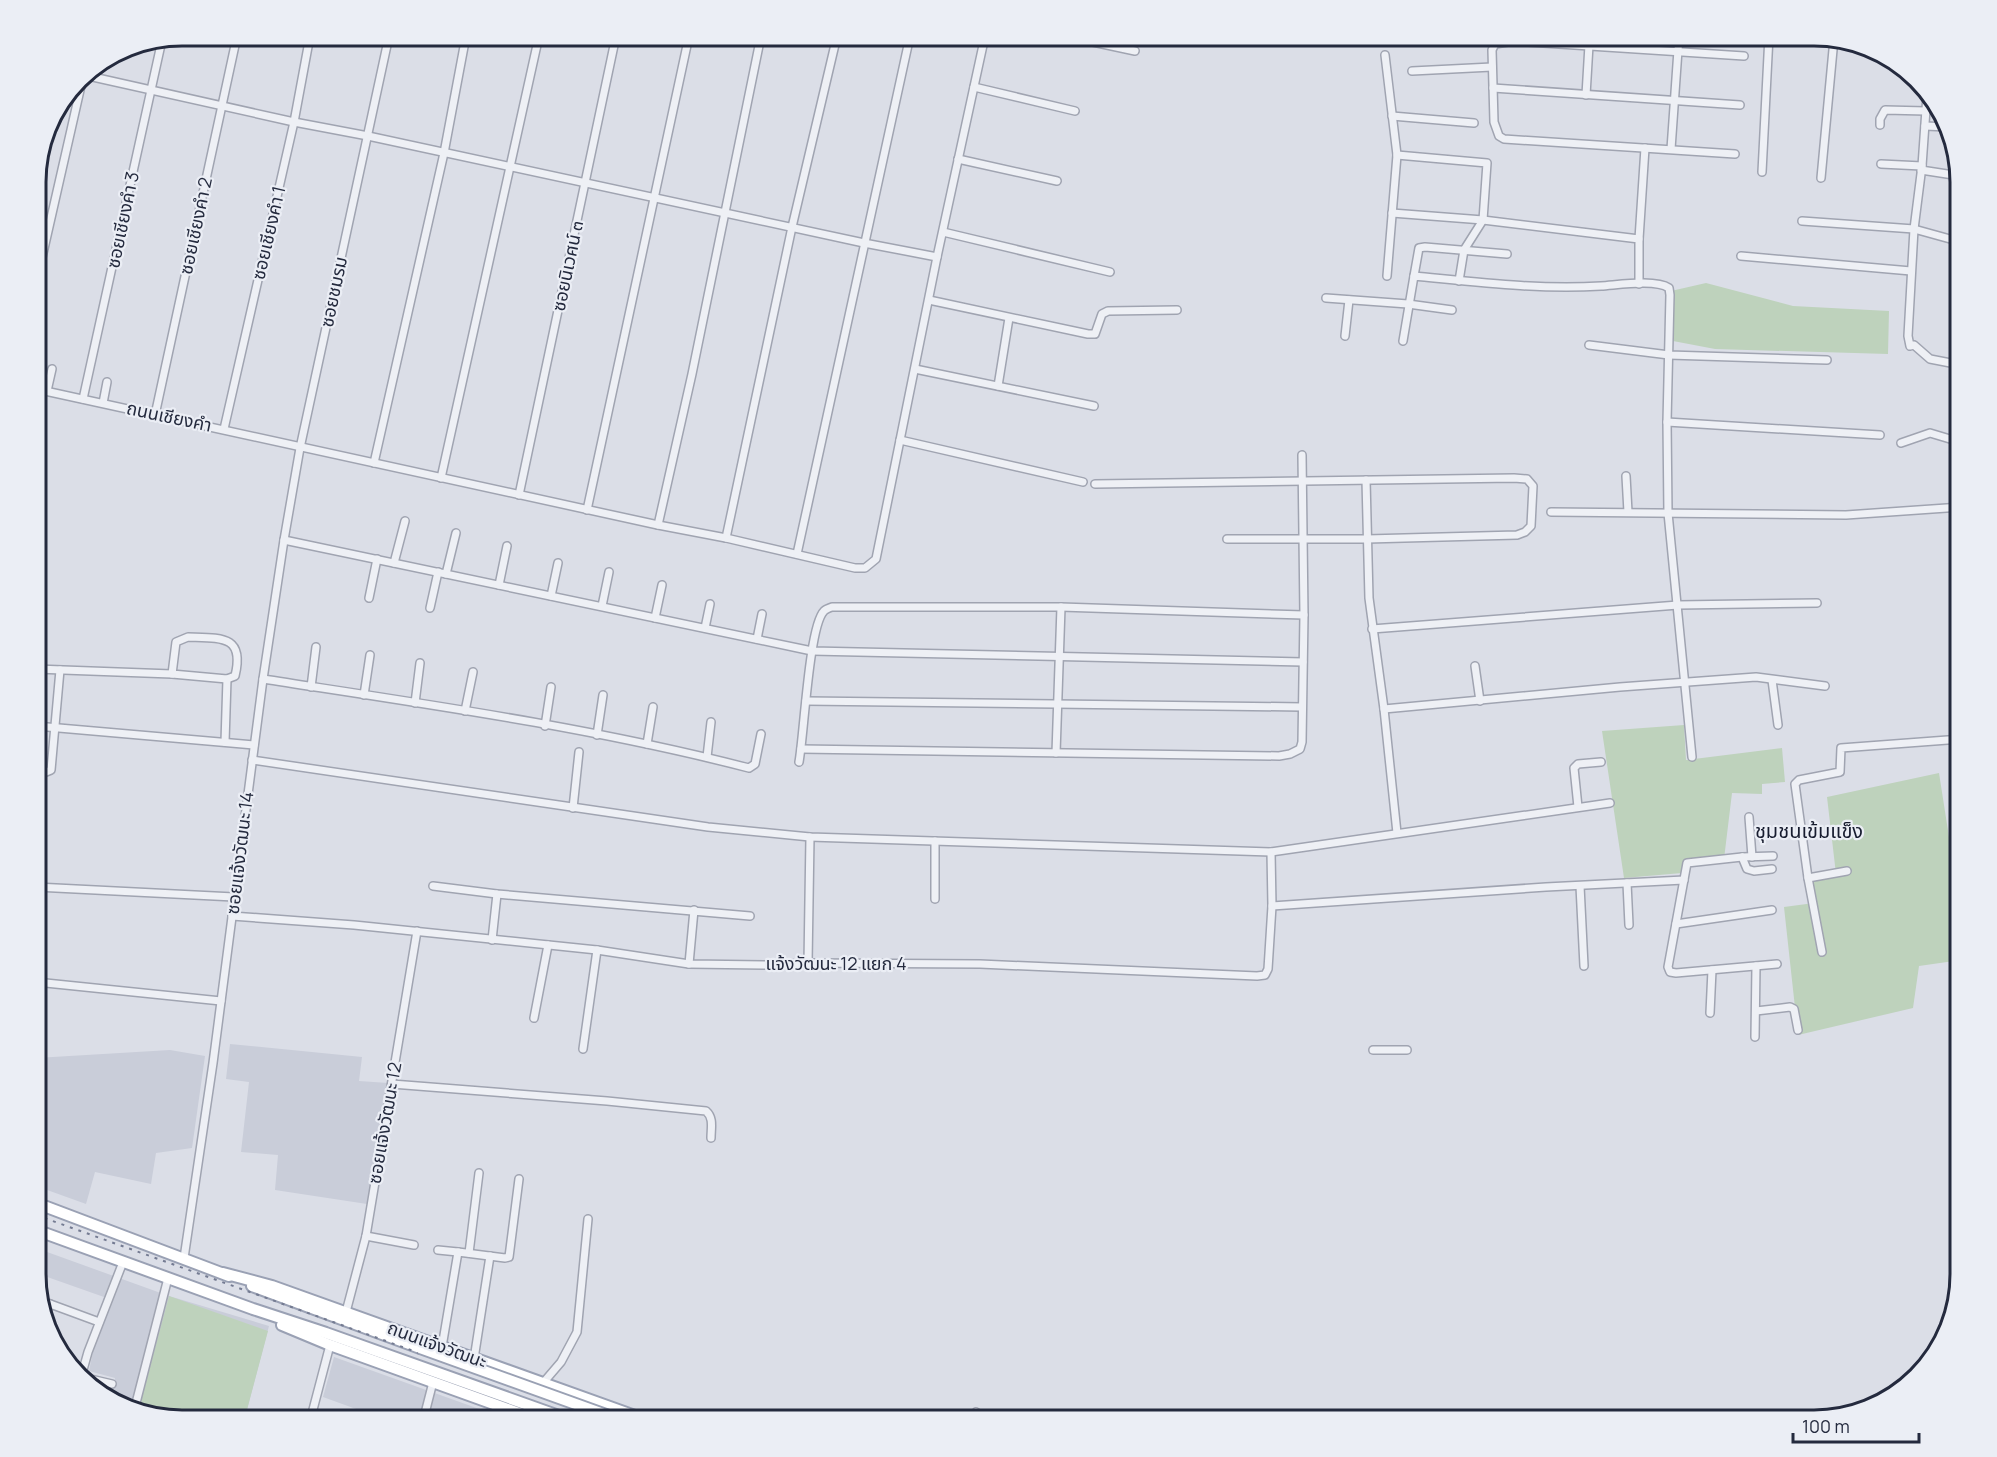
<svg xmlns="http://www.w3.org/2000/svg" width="1997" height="1457" viewBox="0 0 1997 1457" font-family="Manrope,'Noto Sans Thai',sans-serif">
	<rect width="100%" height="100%" fill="#dbdee7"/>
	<g fill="#c9cdd9">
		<polygon points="230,1044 362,1057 359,1081 388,1083 367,1204 275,1190 278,1155 241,1152 249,1082 226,1079"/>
		<polygon points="170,1050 205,1056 192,1148 156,1153 151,1184 95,1172 86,1204 36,1186 36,1058"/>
		<polygon points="36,1248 169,1296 269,1326 244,1421 183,1421 136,1413 111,1400 115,1378 89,1371 104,1297 36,1273"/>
		<polygon points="334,1357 513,1421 389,1421 323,1397"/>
	</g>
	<g fill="#bed2bc">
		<polygon points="1706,283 1793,306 1889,311 1888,354 1715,349 1673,341 1671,291"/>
		<polygon points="1684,725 1686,760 1782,748 1785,782 1762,784 1762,794 1732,793 1724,859 1684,859 1682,873 1624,878 1602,731"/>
		<polygon points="1939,773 1951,850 1961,850 1961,960 1919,966 1913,1008 1798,1035 1784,907 1814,903 1810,878 1836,874 1827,797"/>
		<polygon points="169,1296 268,1331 244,1421 183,1421 140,1414 139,1408"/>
	</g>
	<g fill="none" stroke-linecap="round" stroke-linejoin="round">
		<g stroke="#a0a4b1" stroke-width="10">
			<g id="street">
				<polyline points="1065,36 1135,51"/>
				<polyline points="1385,55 1397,155 1387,276"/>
				<polyline points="1412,71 1492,67"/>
				<polyline points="84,75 294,122 368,136 864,243 937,257"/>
				<polyline points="974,87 1075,111"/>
				<polyline points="1493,88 1740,105"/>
				<polyline points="1586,95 1589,45"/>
				<polyline points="1927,95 1922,166 1914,229 1908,336 1910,346 1914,345 1930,359 1961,365"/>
				<polyline points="1392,116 1474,123"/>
				<polyline points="1880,125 1880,119 1885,110 1926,111"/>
				<polyline points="1925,126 1948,127"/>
				<polyline points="1671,149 1679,36"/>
				<polyline points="1735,154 1504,139 1499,136 1494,122 1492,50 1495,44 1514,41 1744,56"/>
				<polyline points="1397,155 1487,163 1483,220 1464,250 1459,281"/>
				<polyline points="958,159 1057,181"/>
				<polyline points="1881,164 1922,166"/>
				<polyline points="1921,170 1960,176"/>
				<polyline points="1762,172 1769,36"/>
				<polyline points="1821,178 1834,39"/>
				<polyline points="1392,213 1483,220 1639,239 1639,284"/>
				<polyline points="1802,221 1914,229 1961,242"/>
				<polyline points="943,232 1110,272"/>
				<polyline points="1639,239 1645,148"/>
				<polyline points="1741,256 1911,271"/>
				<polyline points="1414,276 1419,248 1425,247 1507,254"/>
				<polyline points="36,284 83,77"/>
				<polyline points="1326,298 1408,304 1452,310"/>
				<polyline points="929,300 1088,334 1095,334 1102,314 1108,311 1177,310"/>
				<polyline points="1345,336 1349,300"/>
				<path d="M1403,341L1414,276C1476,282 1539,290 1601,286C1618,285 1655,279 1669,288L1670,295L1667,422L1668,513L1692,757"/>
				<polyline points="1589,345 1669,355 1827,360"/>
				<polyline points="915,369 1094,406"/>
				<polyline points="998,386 1009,318"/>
				<polyline points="36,389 658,525 726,538 855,568 865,568 876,559 937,257 985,36"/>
				<polyline points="47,391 52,369"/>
				<polyline points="83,399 162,40"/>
				<polyline points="103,403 107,382"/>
				<polyline points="155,415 237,36"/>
				<polyline points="1667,422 1880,435"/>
				<polyline points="224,429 294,122 310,36"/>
				<polyline points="900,440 1083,482"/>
				<polyline points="1901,443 1930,433 1950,439 1961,438"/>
				<polyline points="374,463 444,153 466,36"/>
				<polyline points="1626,476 1628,512"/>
				<polyline points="441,478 539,36"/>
				<polyline points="1366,480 1369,598 1384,709 1397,833"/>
				<polyline points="1095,484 1514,478 1527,479 1533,486 1531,526 1525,532 1517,535 1367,539 1227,539"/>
				<polyline points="519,495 616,36"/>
				<polyline points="587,510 689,36"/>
				<polyline points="1551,512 1846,515 1961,507"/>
				<polyline points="658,525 692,374 761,36"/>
				<polyline points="726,538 792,227 837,36"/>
				<polyline points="284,540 812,651 1303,662"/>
				<polyline points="797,554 910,36"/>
				<polyline points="394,563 405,521"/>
				<polyline points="446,574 456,533"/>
				<polyline points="499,585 507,546"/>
				<polyline points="551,596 558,563"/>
				<polyline points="369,598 377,559"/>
				<polyline points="602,606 609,572"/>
				<polyline points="430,608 438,572"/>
				<polyline points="655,618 662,585"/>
				<polyline points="705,628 710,604"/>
				<polyline points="1372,629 1678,605 1817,603"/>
				<path d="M188,637C221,638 245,635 235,676L227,679L172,674L176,642Z"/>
				<polyline points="757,639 762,614"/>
				<polyline points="1475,666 1480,701"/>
				<polyline points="36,669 172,674"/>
				<path d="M263,679C425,704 590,727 749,768L755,764L761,734"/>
				<polyline points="1772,680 1778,725"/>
				<polyline points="311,687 316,647"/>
				<polyline points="364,695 370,655"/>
				<polyline points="806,701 1302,707"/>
				<polyline points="415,703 420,663"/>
				<polyline points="1384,709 1620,687 1756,677 1825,686"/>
				<polyline points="465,711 473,672"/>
				<polyline points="36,726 254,745"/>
				<polyline points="545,726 551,687"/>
				<polyline points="597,735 603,695"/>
				<polyline points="225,742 227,679"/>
				<polyline points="647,744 653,707"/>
				<polyline points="801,749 1279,756 1290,754 1300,749 1302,742 1304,615 1302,455"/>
				<polyline points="1056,753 1061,607"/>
				<polyline points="707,757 711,722"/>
				<polyline points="252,760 708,827 810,837 1271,852 1610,803"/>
				<path d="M799,762C804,735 809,626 824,611C826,609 829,608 832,607H1061L1304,615"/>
				<polyline points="36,771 46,772 51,770 60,670"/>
				<polyline points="1578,807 1574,768 1578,764 1601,762"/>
				<polyline points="573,808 579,752"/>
				<polyline points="1749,817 1752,857"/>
				<polyline points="935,841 935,899"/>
				<polyline points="1773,856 1742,857 1687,863 1668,967 1670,972 1676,973 1777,964"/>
				<polyline points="1955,856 1961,856"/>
				<polyline points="1742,857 1747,869 1754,871 1772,869"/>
				<polyline points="1808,878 1847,871"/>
				<polyline points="1627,883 1629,925"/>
				<polyline points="433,886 497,894 750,916"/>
				<polyline points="1580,886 1584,966"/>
				<polyline points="36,887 234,897"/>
				<polyline points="1272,906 1546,887 1684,880"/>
				<polyline points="232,916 354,925 597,950 689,964 768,965 808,963 980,964 1257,976 1265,975 1268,969 1272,906 1271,852"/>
				<polyline points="1676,924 1772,910"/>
				<polyline points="492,940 497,894"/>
				<polyline points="1822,952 1808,878 1795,784 1799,780 1840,772 1841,748 1961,739"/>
				<polyline points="808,963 810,837"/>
				<polyline points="689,964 694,910"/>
				<polyline points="36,982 221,1001"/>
				<polyline points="1756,1011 1790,1007 1794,1009 1798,1030"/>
				<polyline points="1710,1013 1712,970"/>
				<polyline points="534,1018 548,945"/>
				<polyline points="1755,1037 1756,966"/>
				<polyline points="583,1049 597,950"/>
				<polyline points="1373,1050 1407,1050"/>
				<path d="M392,1084L607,1101L706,1111C714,1118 711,1128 711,1138"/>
				<polyline points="366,1236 414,1245"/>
				<polyline points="438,1250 458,1252"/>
				<polyline points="469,1253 479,1173"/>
				<polyline points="184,1258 213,1063 263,679 284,540 300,448 389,36"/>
				<polyline points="42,1301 99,1322"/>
				<polyline points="346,1312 366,1236 417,931"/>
				<polyline points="46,1315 50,1304"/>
				<polyline points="442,1347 458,1252 505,1258 509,1257 519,1179"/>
				<polyline points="474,1359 490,1256"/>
				<polyline points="81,1377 88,1352 123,1262"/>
				<polyline points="82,1377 112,1384"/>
				<polyline points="543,1383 561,1362 577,1332 588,1219"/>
				<polyline points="976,1412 989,1421"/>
				<polyline points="135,1413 136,1403 168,1278"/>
				<polyline points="310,1421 330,1345"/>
				<polyline points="423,1421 433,1382"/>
			</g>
		</g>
		<g stroke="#9aa1b4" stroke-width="14">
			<g id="primary">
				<polyline points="36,1203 229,1276"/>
				<polyline points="36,1230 253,1309 326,1333 573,1421"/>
				<polyline points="223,1273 272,1286 649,1421"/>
				<polyline points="252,1286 420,1348"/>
				<polyline points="282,1325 330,1345 541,1421"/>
			</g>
		</g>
		<use href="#street" stroke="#eef0f5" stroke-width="7"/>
		<use href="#primary" stroke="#fff" stroke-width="10"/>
		<polyline stroke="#747b92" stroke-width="2" stroke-dasharray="3 6" stroke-linecap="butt" points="36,1215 608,1421"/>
		<g stroke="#9aa1b4" stroke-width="14" stroke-linecap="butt">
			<polyline id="primary-bridge" points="420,1348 623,1421"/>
		</g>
		<use href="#primary-bridge" stroke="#fff" stroke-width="10"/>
	</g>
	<g text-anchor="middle" stroke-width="4.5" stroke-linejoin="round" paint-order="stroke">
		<g font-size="18" fill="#242a3e" stroke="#ebeef5">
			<text transform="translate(123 220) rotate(-78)" y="6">ซอยเชียงคำ 3</text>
			<text transform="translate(196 226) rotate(-78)" y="6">ซอยเชียงคำ 2</text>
			<text transform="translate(269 233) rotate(-77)" y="6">ซอยเชียงคำ 1</text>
			<text transform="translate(568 266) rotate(-78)" y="6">ซอยนิเวศน์ ๓</text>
			<text transform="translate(334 292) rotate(-78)" y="6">ซอยชมรม</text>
			<text transform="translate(169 417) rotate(12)" y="6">ถนนเชียงคำ</text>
			<text transform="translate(240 853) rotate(-83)" y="6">ซอยแจ้งวัฒนะ 14</text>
			<text x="836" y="970">แจ้งวัฒนะ 12 แยก 4</text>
			<text transform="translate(385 1123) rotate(-80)" y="6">ซอยแจ้งวัฒนะ 12</text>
			<text transform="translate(437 1345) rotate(20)" y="6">ถนนแจ้งวัฒนะ</text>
		</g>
		<g font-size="20" fill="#171c2f" stroke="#ebeef5">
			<text x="1809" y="838">ชุมชนเข้มแข็ง</text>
		</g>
	</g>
	<path d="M0 0H1997V1457H0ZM182 46H1814A136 136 0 0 1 1950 182V1274A136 136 0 0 1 1814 1410H182A136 136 0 0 1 46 1274V182A136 136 0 0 1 182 46Z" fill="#ebeef5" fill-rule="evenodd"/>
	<path fill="none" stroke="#242a3e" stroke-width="3" d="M182 46H1814A136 136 0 0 1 1950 182V1274A136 136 0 0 1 1814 1410H182A136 136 0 0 1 46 1274V182A136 136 0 0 1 182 46Z"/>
	<path d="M1793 1433v9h126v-9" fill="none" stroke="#242a3e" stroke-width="3"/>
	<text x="1802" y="1433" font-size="18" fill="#242a3e" stroke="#ebeef5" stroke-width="4.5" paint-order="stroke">100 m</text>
</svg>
